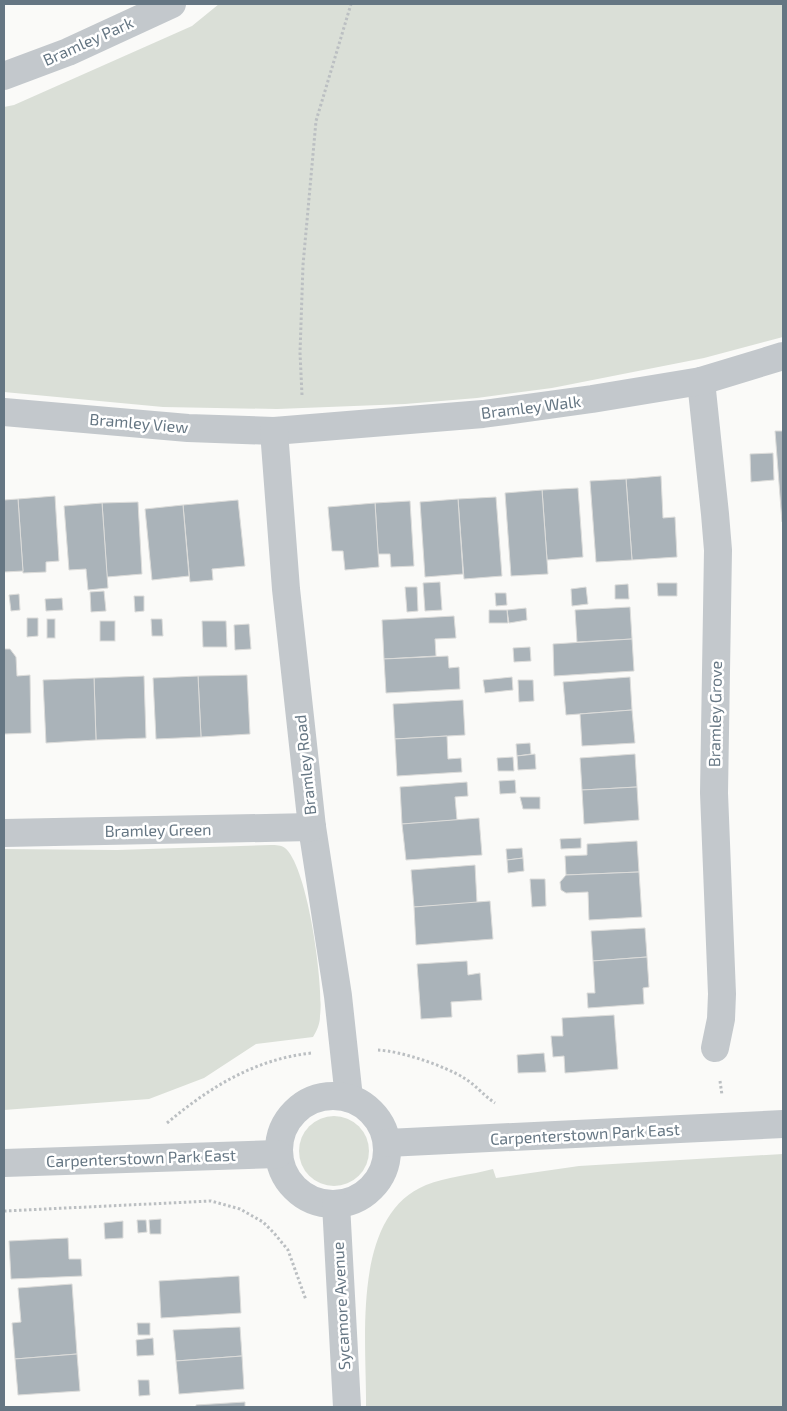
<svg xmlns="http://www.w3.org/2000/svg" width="787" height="1411" viewBox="0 0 787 1411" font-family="'Exo 2',sans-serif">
	<rect width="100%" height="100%" fill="#fafaf8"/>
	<g fill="#dadfd7">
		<polygon points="219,4 783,4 783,337 704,358 552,388 477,398 405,404 277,409 163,407 4,392 4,107 14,105 192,26"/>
		<path d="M271,845C276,845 281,845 285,848C308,867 324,986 320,1016C320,1024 317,1030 313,1037L256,1044L204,1078L149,1099L4,1110V849L117,850Z"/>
		<circle cx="334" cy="1151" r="35"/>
		<path d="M783,1154V1407H366C367,1342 350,1216 426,1185C446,1177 471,1175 493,1169L496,1178L579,1166Z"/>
	</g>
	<g fill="#aab3b9" stroke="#dcdcda">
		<polygon points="775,431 783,431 783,522 782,522"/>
		<polygon points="773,453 774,480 751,482 750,454"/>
		<polygon points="661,476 663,518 675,517 677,557 632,560 626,479"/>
		<polygon points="626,479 632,560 596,562 590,481"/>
		<polygon points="578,488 583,557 547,560 542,490"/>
		<polygon points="542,490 548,574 511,576 505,493"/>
		<polygon points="55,496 59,561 46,562 46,572 23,573 18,499"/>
		<polygon points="496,497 502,576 464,579 458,499"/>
		<polygon points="18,499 23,571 4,572 4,500"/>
		<polygon points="458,499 463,574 425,577 420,502"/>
		<polygon points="238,500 245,566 212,569 213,580 190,582 183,505"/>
		<polygon points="410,501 414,566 391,567 390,554 378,554 375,503"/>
		<polygon points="138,502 142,574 107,577 102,503"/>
		<polygon points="102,503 108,588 88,590 86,569 69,570 64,506"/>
		<polygon points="375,503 379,567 345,570 343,551 332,551 328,507"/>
		<polygon points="183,505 189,576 152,580 145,509"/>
		<polygon points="440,582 442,610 425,611 423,583"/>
		<polygon points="657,583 677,583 677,596 658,596"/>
		<polygon points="628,584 629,599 615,599 615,585"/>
		<polygon points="405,587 417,587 418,611 407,612"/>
		<polygon points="586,587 588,604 572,606 571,589"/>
		<polygon points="104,591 106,611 91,612 90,592"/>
		<polygon points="495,593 506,593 507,605 496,606"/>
		<polygon points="19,594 20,610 11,611 9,595"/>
		<polygon points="134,596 144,596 144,611 135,612"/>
		<polygon points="62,598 63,610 46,611 45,599"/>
		<polygon points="630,607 632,639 577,642 575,610"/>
		<polygon points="526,608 527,620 509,623 507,610"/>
		<polygon points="489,610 507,610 508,623 489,623"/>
		<polygon points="454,616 456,638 435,639 436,656 384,659 382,620"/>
		<polygon points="27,618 38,618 38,636 27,637"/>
		<rect x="47" y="619" width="8" height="19"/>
		<polygon points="151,619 162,619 163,636 152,636"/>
		<rect x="100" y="621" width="15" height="20"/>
		<polygon points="202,621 226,621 227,647 203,647"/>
		<polygon points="249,624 251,649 235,650 234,625"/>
		<polygon points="632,639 634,671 554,676 553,644"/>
		<polygon points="530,647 531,661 514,662 513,648"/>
		<polygon points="4,649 10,649 16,657 17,676 30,675 31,733 4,734"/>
		<polygon points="448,656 449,668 459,667 460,689 386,693 384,659"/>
		<polygon points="247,675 250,734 201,737 198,676"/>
		<polygon points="144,676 146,738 96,740 94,678"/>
		<polygon points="198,676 201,737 156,739 153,678"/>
		<polygon points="512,677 513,690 485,693 483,680"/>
		<polygon points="630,677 632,710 566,715 563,682"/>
		<polygon points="94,678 96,740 46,743 43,680"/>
		<polygon points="518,680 533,680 534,701 519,702"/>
		<polygon points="463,700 465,735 395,739 393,704"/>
		<polygon points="632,710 635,743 582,746 580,714"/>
		<polygon points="447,736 448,759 461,758 462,772 397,776 395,739"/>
		<polygon points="530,743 531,754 517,756 516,744"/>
		<polygon points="535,754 536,769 518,770 517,756"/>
		<polygon points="635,754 637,787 582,790 580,758"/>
		<polygon points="513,757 514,771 498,771 497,758"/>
		<polygon points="515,780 516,793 500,794 499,781"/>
		<polygon points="467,782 468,796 455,797 457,820 402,824 400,787"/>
		<polygon points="637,787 639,820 584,824 582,790"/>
		<polygon points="520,797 540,797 540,809 523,809"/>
		<polygon points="479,818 482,855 406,860 402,824"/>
		<polygon points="581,838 581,848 561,849 560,839"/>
		<polygon points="637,841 639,872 566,875 565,856 587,855 587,844"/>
		<polygon points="522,848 523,858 507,860 506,849"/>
		<polygon points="523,858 524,871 508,873 507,860"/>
		<polygon points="475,865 477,903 414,907 411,870"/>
		<polygon points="639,872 642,917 589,920 588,892 566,893 561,890 560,882 566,875"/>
		<polygon points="530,879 545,879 546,906 532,907"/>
		<polygon points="490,901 493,939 416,945 414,907"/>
		<polygon points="645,928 647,957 593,961 591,931"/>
		<polygon points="647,957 649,987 643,988 644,1004 588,1008 587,993 595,993 593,961"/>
		<polygon points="467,961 468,975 480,973 482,1000 451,1002 452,1017 421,1019 417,964"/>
		<polygon points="614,1015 618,1069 565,1073 564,1056 553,1057 551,1036 563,1036 562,1018"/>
		<polygon points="544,1053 546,1072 518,1073 517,1055"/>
		<polygon points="161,1219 161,1234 150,1234 149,1220"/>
		<polygon points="137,1220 146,1220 147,1232 138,1233"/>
		<polygon points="123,1221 123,1238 105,1239 104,1223"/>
		<polygon points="68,1238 69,1259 81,1259 82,1276 11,1279 9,1241"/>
		<polygon points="239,1276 241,1313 161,1318 159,1281"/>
		<polygon points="72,1284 77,1354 15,1359 12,1323 21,1322 18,1288"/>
		<polygon points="137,1323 150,1323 150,1335 138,1335"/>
		<polygon points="240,1327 242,1356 176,1361 173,1330"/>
		<polygon points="153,1338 154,1355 137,1356 136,1340"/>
		<polygon points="77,1354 80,1391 18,1395 15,1359"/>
		<polygon points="242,1356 244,1389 179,1394 176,1361"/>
		<polygon points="138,1380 149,1380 150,1395 139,1396"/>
		<polygon points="245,1402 245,1407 196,1407 196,1405"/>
	</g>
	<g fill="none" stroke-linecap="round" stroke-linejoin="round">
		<g stroke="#bbbfc2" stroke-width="3" stroke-dasharray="2.5 2.5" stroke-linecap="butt">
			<polyline points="302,395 300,353 303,265 316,121 351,4"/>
			<path d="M378,1050C401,1051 445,1066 464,1078C476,1085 484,1096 495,1103"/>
			<polyline points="720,1081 722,1095"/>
			<path d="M167,1123C210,1087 255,1059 312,1053"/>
			<polyline points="4,1211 211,1201 240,1209 263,1222 274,1233 288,1250 306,1300"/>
		</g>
		<g stroke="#c3c8cc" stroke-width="28">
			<polyline points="4,76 68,52 172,4"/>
			<polyline points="701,381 715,514 718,550 714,793 722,994 721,1019 715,1048"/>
			<polyline points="4,412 188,428 274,431 483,414 592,399 701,381 783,356"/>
			<polyline points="274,431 286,589 312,827 338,996 349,1098"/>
			<polyline points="4,833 312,827"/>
			<circle cx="333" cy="1150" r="54"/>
			<polyline points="387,1143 783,1124"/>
			<polyline points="4,1163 278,1154"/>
			<polyline points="336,1204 347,1407"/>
		</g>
	</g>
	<g text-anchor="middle" stroke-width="5" stroke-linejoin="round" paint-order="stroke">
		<g font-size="16" fill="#657683" stroke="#fff">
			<text transform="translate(88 41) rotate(-24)" y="6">Bramley Park</text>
			<text transform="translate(531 407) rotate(-7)" y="6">Bramley Walk</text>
			<text transform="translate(139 423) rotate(5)" y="6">Bramley View</text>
			<text transform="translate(715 714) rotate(-89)" y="6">Bramley Grove</text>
			<text transform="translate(305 765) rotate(-96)" y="6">Bramley Road</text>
			<text transform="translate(158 830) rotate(-1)" y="6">Bramley Green</text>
			<text transform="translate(585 1134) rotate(-3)" y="6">Carpenterstown Park East</text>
			<text transform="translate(141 1158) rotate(-2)" y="6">Carpenterstown Park East</text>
			<text transform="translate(341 1306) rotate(-93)" y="6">Sycamore Avenue</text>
		</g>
	</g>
	<rect width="787" height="1411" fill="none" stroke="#657683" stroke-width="10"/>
</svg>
